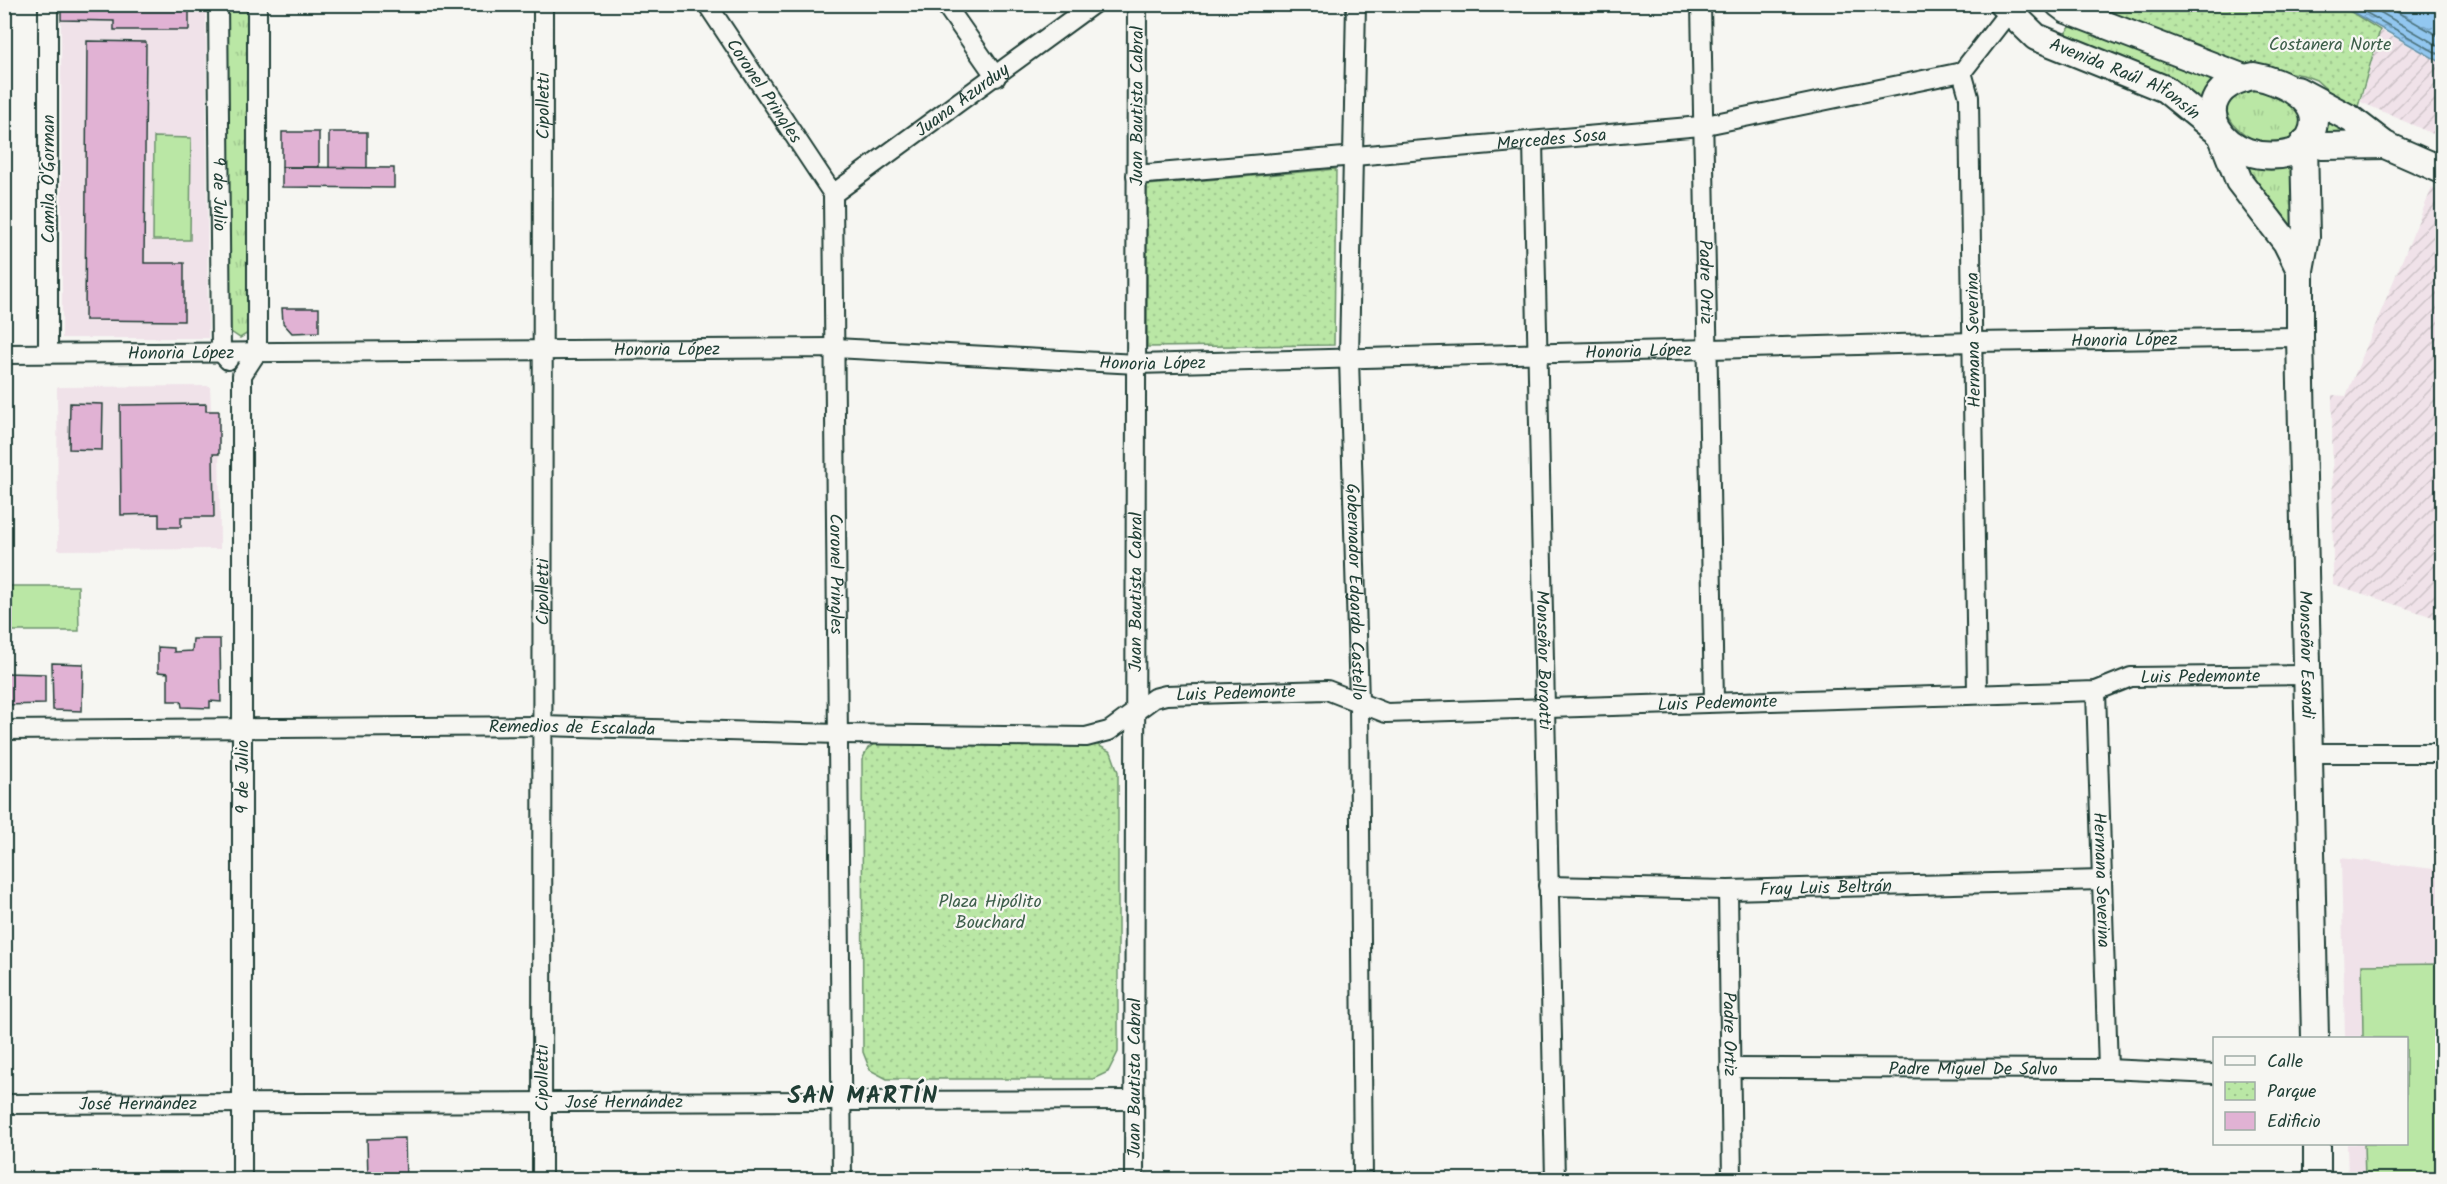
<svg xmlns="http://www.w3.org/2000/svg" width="2447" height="1184" viewBox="0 0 2447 1184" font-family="Kalam,sans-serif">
	<defs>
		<pattern id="industrial-furrows" width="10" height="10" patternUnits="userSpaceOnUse" patternTransform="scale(1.5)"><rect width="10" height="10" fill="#f0e2e9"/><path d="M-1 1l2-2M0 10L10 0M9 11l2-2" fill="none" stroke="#cdc3c8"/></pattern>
		<pattern id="grass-tufts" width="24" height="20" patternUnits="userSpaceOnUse" patternTransform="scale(1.5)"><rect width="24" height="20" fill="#bae7a5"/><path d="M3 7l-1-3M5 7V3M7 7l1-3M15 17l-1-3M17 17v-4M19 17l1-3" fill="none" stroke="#9fc78f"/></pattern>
		<pattern id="park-dots" width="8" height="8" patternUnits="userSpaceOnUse" patternTransform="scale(1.5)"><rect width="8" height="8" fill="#bae7a5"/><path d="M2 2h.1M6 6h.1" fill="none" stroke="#9fc78f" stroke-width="1.8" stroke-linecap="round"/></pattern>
		<pattern id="water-ripples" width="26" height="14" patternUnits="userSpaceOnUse" patternTransform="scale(1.5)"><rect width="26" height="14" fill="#92c7f0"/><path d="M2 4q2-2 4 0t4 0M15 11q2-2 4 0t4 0" fill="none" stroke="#77a3c3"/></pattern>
	</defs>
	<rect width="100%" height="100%" fill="#f6f6f2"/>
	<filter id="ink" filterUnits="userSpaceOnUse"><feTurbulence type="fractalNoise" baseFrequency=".0167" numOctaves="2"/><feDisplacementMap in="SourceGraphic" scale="12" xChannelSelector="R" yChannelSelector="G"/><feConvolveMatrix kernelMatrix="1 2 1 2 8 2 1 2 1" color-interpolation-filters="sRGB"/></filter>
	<g filter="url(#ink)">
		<g fill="#f0e2e9">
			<polygon points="61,5 206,5 208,338 62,338"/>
			<polygon points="210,386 211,410 219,411 220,549 58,550 57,387"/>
			<polygon points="2341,858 2442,870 2442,1179 2348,1179 2347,1144 2406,1144 2406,1038 2345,1038"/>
		</g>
		<g fill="url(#industrial-furrows)">
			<polygon points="2380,30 2442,63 2442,138 2361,102"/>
			<polygon points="2432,188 2442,193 2442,620 2333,584 2332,395 2346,396"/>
		</g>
		<g fill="url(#grass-tufts)" stroke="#6c926c" stroke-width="1.5">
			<polygon points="225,5 251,5 251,325 248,333 240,338 231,332 228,323"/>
			<polygon points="2071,26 2217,80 2207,107 2064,35"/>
			<path d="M2257,87C2273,95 2302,101 2300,123C2296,179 2198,119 2235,94C2241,90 2251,89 2257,87Z"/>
			<polygon points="2320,113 2356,134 2320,137"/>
			<polygon points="2238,162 2292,162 2293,233"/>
		</g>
		<g fill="url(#park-dots)" stroke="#6c926c" stroke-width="1.5">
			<polygon points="2085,5 2340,5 2380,30 2357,110 2344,105 2316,80 2303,75 2239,64"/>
			<polygon points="1336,169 1334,345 1147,347 1147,185"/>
			<polygon points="880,741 1090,741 1111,752 1118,772 1118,1052 1108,1072 1093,1079 887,1079 870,1070 863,1052 862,760 868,748"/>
		</g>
		<g fill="#bae7a5" stroke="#6c926c" stroke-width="1.5">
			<polygon points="154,137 191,138 190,240 153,240"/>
			<polygon points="5,586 78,586 79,631 5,631"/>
			<polygon points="2442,964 2442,1179 2365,1179 2364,1144 2406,1144 2406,1038 2363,1038 2362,965"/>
		</g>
		<polygon fill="url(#water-ripples)" stroke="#6490a5" stroke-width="1.5" points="2340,5 2442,5 2442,63"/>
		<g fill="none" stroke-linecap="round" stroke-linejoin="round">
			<g stroke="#4d747f" stroke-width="1.5">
				<polyline points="2351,4 2442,56"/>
				<polyline points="2366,4 2442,48"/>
				<polyline points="2383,4 2442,38"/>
			</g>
		</g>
		<g fill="#e1b2d4" stroke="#1f3d34" stroke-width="1.5">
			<polygon points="61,4 189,4 189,30 114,30 114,21 61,20"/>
			<polygon points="87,41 146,42 144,263 184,263 184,321 85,320"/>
			<rect x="282" y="132" width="37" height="35"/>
			<rect x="329" y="132" width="38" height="36"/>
			<polygon points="282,167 394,168 394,188 282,187"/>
			<polygon points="282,308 319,308 319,332 292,333 283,323"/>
			<polygon points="70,403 103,404 102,450 69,449"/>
			<polygon points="206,404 206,411 219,411 219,454 213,454 214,517 181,517 181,527 159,527 159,514 121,515 120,405"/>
			<polygon points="193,639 220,639 221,702 210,701 210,708 182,707 181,701 168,701 168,673 158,672 158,647 174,648 174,652 192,651"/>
			<polygon points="52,663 83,664 82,711 53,710"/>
			<polygon points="4,673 45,674 45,704 4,705"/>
			<polygon points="405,1138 406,1180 368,1180 367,1139"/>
		</g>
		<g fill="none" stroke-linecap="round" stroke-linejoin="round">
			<g stroke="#1f3d34" stroke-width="22">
				<g id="street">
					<polyline points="48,4 48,353"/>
					<path id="s1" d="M218,4L221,352L228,360"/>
					<path id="s2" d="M707,4L833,194L842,1180"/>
					<polyline points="945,4 996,77"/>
					<path id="s3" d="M1356,4L1349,358L1359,702L1363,1180"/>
					<path id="s4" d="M1701,4L1714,702"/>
					<path id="s5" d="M1533,141L1555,1180"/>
					<path id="s6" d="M1136,175L1701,126L1962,72"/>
					<path id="s7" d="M833,194L1093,4"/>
					<path id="s8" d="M4,354L835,348L1137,364L1974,342L2300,337"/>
					<path id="s9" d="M2096,691L2108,1069"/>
					<polyline points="1977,694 1969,97 1962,72 2015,4"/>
					<path id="s10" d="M4,730L542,726L839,734L1086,737L1109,731L1154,698L1166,695L1327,690L1386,713L2096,691L2131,677L2307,675"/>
					<polyline points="2311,753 2442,753"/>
					<path id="s11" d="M1548,886L1728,890L2102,880"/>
					<path id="s12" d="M1728,890L1732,1180"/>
					<path id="s13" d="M1730,1068L2108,1069L2214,1074"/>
					<path id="s14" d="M4,1104L1134,1100"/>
					<polyline points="242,1180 242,375 257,352 257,4"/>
					<path id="s15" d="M542,1180L543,4"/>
					<path id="s16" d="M1134,1180L1137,4"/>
				</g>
			</g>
			<g stroke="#1f3d34" stroke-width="30">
				<g id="secondary">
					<path id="s17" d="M2002,4L2036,37L2165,89L2218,132"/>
					<polyline points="2059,4 2067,10 2244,78"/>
					<path d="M2254,76C2279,80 2328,101 2310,136C2308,141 2301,146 2298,151C2221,176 2175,90 2254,76Z"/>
					<polyline points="2297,90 2351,119 2385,145 2442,170"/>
					<polyline points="2222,137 2239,181 2286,242 2300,270"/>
					<polyline points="2305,142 2323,146 2385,145"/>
					<path id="s18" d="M2304,143L2306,237L2300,270V337L2315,1038"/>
					<polyline points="2317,1144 2317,1180"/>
				</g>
			</g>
			<use href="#street" stroke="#f6f6f2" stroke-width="18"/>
			<use href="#secondary" stroke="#f6f6f2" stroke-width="26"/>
		</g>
	</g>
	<g text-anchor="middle" stroke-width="4.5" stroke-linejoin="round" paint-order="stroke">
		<g font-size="18" fill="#3e5f4b" stroke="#f6f6f2">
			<text x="2330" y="50">Costanera Norte</text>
			<text x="990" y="907">Plaza Hipólito<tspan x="990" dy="21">Bouchard</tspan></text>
		</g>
		<g font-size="18" fill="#1f3d34" stroke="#f6f6f2">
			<text dy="6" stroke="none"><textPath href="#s17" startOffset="146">Avenida Raúl Alfonsín</textPath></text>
			<text dy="6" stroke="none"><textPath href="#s2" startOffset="104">Coronel Pringles</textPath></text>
			<text dy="6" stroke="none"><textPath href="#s7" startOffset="160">Juana Azurduy</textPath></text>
			<text dy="6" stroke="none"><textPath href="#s15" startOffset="1074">Cipolletti</textPath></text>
			<text dy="6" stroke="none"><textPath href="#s16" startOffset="1074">Juan Bautista Cabral</textPath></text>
			<text dy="6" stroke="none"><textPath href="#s6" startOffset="417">Mercedes Sosa</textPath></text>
			<text transform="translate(48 179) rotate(-90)" y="6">Camila O'Gorman</text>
			<text dy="6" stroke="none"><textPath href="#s1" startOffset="190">9 de Julio</textPath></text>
			<text dy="6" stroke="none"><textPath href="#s4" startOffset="278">Padre Ortiz</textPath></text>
			<text transform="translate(1973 340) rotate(-91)" y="6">Hermana Severina</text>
			<text dy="6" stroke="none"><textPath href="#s8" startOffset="2121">Honoria López</textPath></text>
			<text dy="6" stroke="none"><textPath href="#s8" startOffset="663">Honoria López</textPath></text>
			<text dy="6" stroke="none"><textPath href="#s8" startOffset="1635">Honoria López</textPath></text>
			<text dy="6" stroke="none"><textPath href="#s8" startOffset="177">Honoria López</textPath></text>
			<text dy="6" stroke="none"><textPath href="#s8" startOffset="1149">Honoria López</textPath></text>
			<text dy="6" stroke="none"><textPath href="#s2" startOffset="608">Coronel Pringles</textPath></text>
			<text dy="6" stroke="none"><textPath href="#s15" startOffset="588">Cipolletti</textPath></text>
			<text dy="6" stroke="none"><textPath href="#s16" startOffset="588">Juan Bautista Cabral</textPath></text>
			<text dy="6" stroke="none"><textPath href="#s3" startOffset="588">Gobernador Edgardo Castello</textPath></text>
			<text dy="6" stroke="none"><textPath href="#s18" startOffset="512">Monseñor Esandi</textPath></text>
			<text dy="6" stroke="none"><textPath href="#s5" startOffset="519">Monseñor Borgatti</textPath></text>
			<text dy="6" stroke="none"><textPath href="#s10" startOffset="2216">Luis Pedemonte</textPath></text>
			<text dy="6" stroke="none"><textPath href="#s10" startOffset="1244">Luis Pedemonte</textPath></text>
			<text dy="6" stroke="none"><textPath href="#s10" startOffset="1730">Luis Pedemonte</textPath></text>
			<text dy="6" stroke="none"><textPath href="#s10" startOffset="568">Remedios de Escalada</textPath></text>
			<text transform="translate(242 777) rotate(-90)" y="6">9 de Julio</text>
			<text dy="6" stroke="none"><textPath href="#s9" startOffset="189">Hermana Severina</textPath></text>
			<text dy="6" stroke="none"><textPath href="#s11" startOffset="278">Fray Luis Beltrán</textPath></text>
			<text dy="6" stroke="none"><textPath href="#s12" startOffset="144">Padre Ortiz</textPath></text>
			<text dy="6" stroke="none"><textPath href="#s13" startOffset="243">Padre Miguel De Salvo</textPath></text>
			<text dy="6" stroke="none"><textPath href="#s15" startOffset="102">Cipolletti</textPath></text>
			<text dy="6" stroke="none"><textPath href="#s16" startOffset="102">Juan Bautista Cabral</textPath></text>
			<text dy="6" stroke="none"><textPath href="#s14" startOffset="620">José Hernández</textPath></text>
			<text dy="6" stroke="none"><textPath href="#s14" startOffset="134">José Hernández</textPath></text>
		</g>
		<g font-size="24" font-weight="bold" letter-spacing="1.5" fill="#1f3d34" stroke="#f6f6f2">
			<text x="863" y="1103">SAN MARTÍN</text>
		</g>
	</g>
	<rect width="2447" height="1184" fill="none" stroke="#f6f6f2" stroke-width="24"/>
	<rect x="12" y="12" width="2423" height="1160" fill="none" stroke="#1f3d34" stroke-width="2" filter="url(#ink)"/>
	<rect x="2213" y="1037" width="195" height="108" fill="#f6f6f2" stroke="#a0aca6" stroke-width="1.5"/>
	<rect x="2225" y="1056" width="30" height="9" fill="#f6f6f2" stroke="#a0aca6" stroke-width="1.5"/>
	<text x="2267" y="1067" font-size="18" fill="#1f3d34">Calle</text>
	<rect x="2225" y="1082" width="30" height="18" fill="url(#park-dots)" stroke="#a0aca6" stroke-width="1.5"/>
	<text x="2267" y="1097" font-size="18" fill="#1f3d34">Parque</text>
	<rect x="2225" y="1112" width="30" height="18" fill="#e1b2d4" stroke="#a0aca6" stroke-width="1.5"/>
	<text x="2267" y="1127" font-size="18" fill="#1f3d34">Edificio</text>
</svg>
